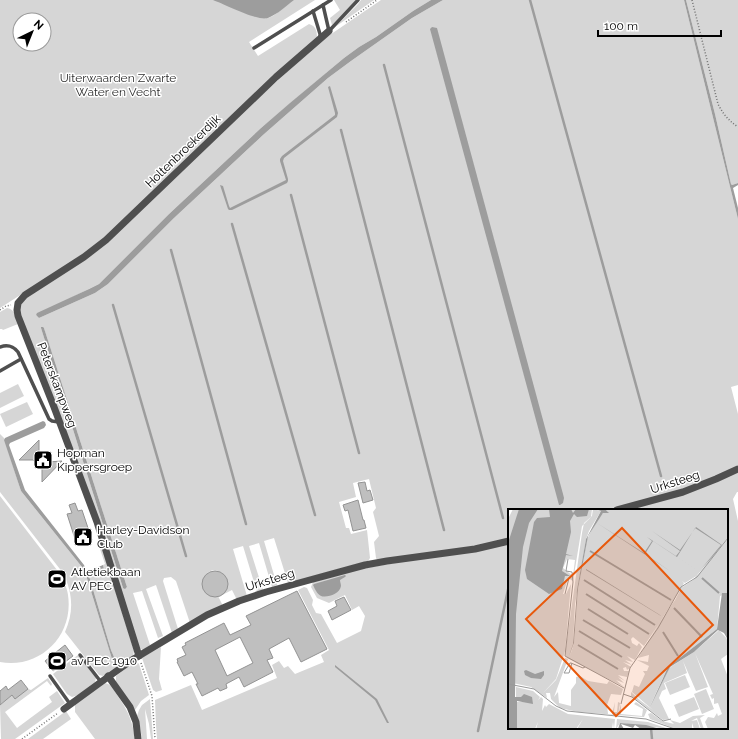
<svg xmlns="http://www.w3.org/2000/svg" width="738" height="739" viewBox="0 0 738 739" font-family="Raleway,sans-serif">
	<rect width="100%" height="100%" fill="#fff"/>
	<g fill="#d6d6d6" fill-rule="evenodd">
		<path d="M0,0H291L264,19C276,18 284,5 293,0C298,0 310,0 315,0L249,42L258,56L309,24C316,26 317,31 317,38L92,249L0,308ZM20,20H44V44H20Z"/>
		<polygon points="334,0 356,0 332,25 330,18 340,10"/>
		<polygon points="361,0 374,0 335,27 358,4"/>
		<path d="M381,0H431L413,11L376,37L359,47L344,58L261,128L169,214L99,284L36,315L39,318L95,293L108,284L174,218L218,177L263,135L328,78L351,61L412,18L443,0H684L738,219V385L731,387L738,414V467L715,478L652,499L610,510H509V539L490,544L378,561L376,558L374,542L379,536L373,512L376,508L369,479L353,483L356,497L339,502L346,528H349L351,534L367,530L370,558L368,561L288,583L274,538L264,541L277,585L272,587L259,543L249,546L263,590L257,592L243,546L233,549L247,596L237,600L232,590L222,595C228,589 231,579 222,573C203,560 191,599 218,596L223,606L190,623L176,581L171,577L164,578L163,581L178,629L172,633L156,585L146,589L163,636L158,638L142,591L133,593L150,645L143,650L139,648L20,315V307L24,298L69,270L321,41ZM41,327L44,328L127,587L126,588H123L41,328Z"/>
		<polygon points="686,0 738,0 738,183 732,185 731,184 715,114"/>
		<path d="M7,308C15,309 16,317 18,324L3,330L2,329H0V312Z"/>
		<polygon points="18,384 24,396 0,408 0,393"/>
		<polygon points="27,402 33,414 6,427 0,414"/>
		<path d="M0,434L4,438L21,491L82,567L86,575L112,659H114V657L111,650L89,576V574L104,569L103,565L105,564L100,549L102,548L134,651L133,656L103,676L99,675L65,632C74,612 73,593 63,573L0,492Z"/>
		<polygon points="738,471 738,492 737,492 733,499 738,521 738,739 157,739 156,725 155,700 191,685 202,710 277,678 272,665 279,661 284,668 288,666 295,674 324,662 321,655 329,650 298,590 304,587 307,588 313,600 312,605 316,613 321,614 337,643 361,631 365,616 359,606 352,610 345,595 329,603 317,598 311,587 313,582 349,571 509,543 509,728 727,728 727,510 624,510"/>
		<path d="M0,496L57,570C62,578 67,586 68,595C74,636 40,669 0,662Z"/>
		<polygon points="161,647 159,679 162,690 156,692 153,690 142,658 143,657"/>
		<polygon points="78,655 96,678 95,682 78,695 72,697 67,694 53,674"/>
		<polygon points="134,662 137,662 139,664 149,695 141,701 135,710 116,682 116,676"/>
		<polygon points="48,678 52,684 51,686 47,681 5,712 17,728 52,702 49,697 57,691 65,703 15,739 1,739 0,705 12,695 28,689 31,690"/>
		<path d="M105,683L108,684L111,686C124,705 132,715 135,739H95L75,712V704Z"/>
		<polygon points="150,699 153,739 151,739 149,724 145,709 147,739 142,739 140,727 137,716 139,710 142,705"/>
		<polygon points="66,711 71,719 43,739 28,739"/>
	</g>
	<g fill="#9d9d9d">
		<path d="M213,0H294C286,6 278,14 268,18C259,22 224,4 213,0Z"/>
		<polygon points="431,0 443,0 412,18 351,61 328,78 263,135 218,177 174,218 108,284 95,293 39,318 36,315 37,313 89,289 99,284 169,214 261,128 290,103 344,58 359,47 376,37 413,11"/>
		<polygon points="684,0 686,0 715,114 731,184 732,185 738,183 738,185 733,188 738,208 738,219"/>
		<polygon points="432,27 437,28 563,494 564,498 563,503 560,505 559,505 430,29"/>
		<polygon points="330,86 338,113 337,117 284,158 283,161 288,179 288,181 287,183 232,210 229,210 228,209 220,185 223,186 229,206 230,208 286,180 280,161 280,159 282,156 335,115 335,113 328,87"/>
		<polygon points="41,327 43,327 44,328 127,587 125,589 123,588 41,328"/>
		<polygon points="43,421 45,422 46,425 44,428 10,443 9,445 25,490 84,565 86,570 89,571 103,565 104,569 89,574 89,576 111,650 114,657 114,659 112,659 86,575 82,567 21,491 4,440 5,438"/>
		<path d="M345,575L346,576L345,577L340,580C340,582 341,584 341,586C340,594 327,598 321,596C317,594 315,589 313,585L314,584Z"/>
		<polygon points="335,665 377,699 389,723 387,723 375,700 335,667"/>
	</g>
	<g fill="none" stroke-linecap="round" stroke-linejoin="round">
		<g stroke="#9d9d9d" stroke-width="2.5">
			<polyline points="530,0 661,476"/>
			<polyline points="384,65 503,518"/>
			<polyline points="341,130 444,530"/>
			<polyline points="291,195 359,453"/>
			<polyline points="232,224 315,515"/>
			<polyline points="171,250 246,524"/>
			<polyline points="113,305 186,556"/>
			<polyline points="651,728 652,739"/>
			<polyline points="478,731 509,585"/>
		</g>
	</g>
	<g fill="#bfbfbf" stroke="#939393" fill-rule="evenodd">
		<polygon points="39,440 39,453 48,462 62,461 42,482 42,469 33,460 19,460"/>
		<polygon points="365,482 367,491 370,490 373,500 363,503 358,483"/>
		<polygon points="358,500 363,520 364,520 366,528 353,531 348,510 345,511 343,505"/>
		<polygon points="75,503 78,511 82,510 92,540 77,545 67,514 72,513 69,505"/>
		<circle cx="215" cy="584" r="13"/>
		<path d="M297,591L327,649L301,662L289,638L269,649L273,658L267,660L273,672L244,687L239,677L226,684L227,688L220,691L218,688L202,696L196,684H198L192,672L184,676L177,662H178L177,659L186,655L182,647L186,645L185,643L224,623L230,635L251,625L246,616ZM240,637L253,663L227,676L215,650Z"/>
		<polygon points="344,597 351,610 332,620 328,611 337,606 335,601"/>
		<polygon points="65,645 73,656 53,671 45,661"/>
		<polygon points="21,680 28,689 15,699 12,695 0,705 0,691 6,686 8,690"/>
	</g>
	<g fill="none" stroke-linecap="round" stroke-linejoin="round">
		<g stroke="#717171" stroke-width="1.5" stroke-dasharray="1 2" stroke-linecap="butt">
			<path d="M692,0L718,104C723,114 729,121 738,127"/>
			<polyline points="346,22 377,0"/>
			<polyline points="0,310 6,306 11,305"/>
			<polyline points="141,663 152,696 155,739"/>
			<polyline points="22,739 58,713"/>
		</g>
		<g stroke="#4f4f4f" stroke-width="3.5">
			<polyline points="323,5 329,31"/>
			<polyline points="313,11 320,34 320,38"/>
			<polyline points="329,31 358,0"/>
			<polyline points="254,48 331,0"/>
			<path d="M0,347C8,344 13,346 18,352L49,419L52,421L59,422"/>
			<polyline points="0,371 21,359"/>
			<polyline points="80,655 101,682"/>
			<polyline points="50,676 70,704"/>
		</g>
		<g stroke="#4f4f4f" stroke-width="7">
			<polyline points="617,510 683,492 716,479 738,469"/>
			<polyline points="139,656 97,522 54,407 18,316 17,310 18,303 25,295 84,257 106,240 276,77 329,31"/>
			<polyline points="108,676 130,707 136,722 138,739"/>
			<polyline points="64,709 101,682 132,660 207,615 239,601 266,592 306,581 365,565 387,561 475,549 509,541"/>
		</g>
	</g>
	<defs>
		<g id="civic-square" transform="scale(1)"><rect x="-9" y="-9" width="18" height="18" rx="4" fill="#000" stroke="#fff"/><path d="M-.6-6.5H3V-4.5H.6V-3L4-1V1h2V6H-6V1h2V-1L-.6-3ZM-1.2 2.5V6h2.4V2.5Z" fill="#fff"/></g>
		<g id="stadium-square" transform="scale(1)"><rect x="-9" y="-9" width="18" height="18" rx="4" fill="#000" stroke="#fff"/><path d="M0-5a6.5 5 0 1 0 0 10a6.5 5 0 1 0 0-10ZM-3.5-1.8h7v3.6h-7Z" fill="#fff"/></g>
	</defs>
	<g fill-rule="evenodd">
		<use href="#civic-square" x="43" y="460"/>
		<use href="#civic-square" x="83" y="537"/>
		<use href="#stadium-square" x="57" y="579"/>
		<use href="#stadium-square" x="57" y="661"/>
	</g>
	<g text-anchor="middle" stroke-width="3" stroke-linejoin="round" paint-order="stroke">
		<g font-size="12" fill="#2d2d2d" stroke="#fff">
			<text x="118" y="82">Uiterwaarden Zwarte<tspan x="118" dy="14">Water en Vecht</tspan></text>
		</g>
		<g font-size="12" fill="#000" stroke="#fff">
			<text transform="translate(183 151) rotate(-44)" y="4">Holtenbroekerdijk</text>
			<text transform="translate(57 385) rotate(69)" y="4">Peterskampweg</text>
			<text transform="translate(675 482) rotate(-18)" y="4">Urksteeg</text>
			<text transform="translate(270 580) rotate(-17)" y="4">Urksteeg</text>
		</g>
		<g font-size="12" fill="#000" stroke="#fff" text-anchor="start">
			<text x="57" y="457">Hopman<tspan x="57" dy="14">Kippersgroep</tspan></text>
			<text x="97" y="534">Harley-Davidson<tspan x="97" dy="14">Club</tspan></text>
			<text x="71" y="576">Atletiekbaan<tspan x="71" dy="14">AV PEC</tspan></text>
			<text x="71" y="665">av PEC 1910</text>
		</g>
	</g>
	<g transform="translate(508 509)">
		<rect width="220" height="220" fill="#fff"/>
		<path d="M5,0H84L83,8L74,17L65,72L60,69L55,85H58L63,75L57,142L48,170L35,184L48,171L57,149L60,150L46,188L50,183L51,194L63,197V181L68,174V168L72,167L80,172L99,175L101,172L115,180L113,186L103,185L99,196L100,205H104L107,193L106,203H109L110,193L112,194L110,206L113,195V205L134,207L135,200L126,195L128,193L139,201L136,208L70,203L52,199L43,190L42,184H38L39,189L23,178L0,173V10ZM59,50L67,51L65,67L55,59ZM85,0L93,2L81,22L78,30L67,95L65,135L62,147L66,134L70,80L79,30L88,13L95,4L100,3L97,0H220V29L190,66L177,74L174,72L176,74L167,91L136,137L125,128L123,130L124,134L129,137L131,134L134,138L127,151L119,147L125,153L117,151L124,156L115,153L123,158L119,161L118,158L115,159L116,162H121L119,168L110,166L117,172L110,168L116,174L108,171L116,178L59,149L57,145L74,24L76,14L84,7ZM220,30V84L212,87L209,120L160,158L142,197L161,159L186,143L211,121L220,131V145L213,150L220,168V220H200L197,213L200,208L206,209L209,204L210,207L214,205L210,194L206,195V189L204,190L202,186L205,185L187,144L200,178L188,182L175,152L179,164L156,174L158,180L154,182L151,189L161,210L155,211L123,187V183L133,192L145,201L124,183L126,176L131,178L137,165L135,162H139L141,157L129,151L140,153L141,146L130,149L173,79L185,71ZM177,166L182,178L162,186L157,174ZM8,178L25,182L32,188L30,191L33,188L35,190L34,202L37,196L38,198L41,195L60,205L107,210L106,220L105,213L104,220H69L75,210L68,220H33L42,200L33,220H28L30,213L27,220H9L8,193H14L18,188L8,189ZM198,180L206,200L194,205L186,185ZM186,188L191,200L171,208L166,196ZM143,204L154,212L166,215L162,211L172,214L185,207L197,206L192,209L196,220H193L189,209L183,212L189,211L192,220H186L184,214V220H168L142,210L140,205ZM109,210L108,219L109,210L140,213L161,220L112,214L108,220Z" fill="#d6d6d6" fill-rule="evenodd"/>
		<path d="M11,0H30L21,14L15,38L8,105L7,188H13L16,185L24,188L25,195L9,192V220H0V34ZM41,0H63L65,4L68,0H81L79,7L69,8L66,5L62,12L63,23L58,45L65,47L58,46L54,62L62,67H57L54,80L41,85L19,70L17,61L26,13L29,9L42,8ZM87,0H97L101,4H95L80,27L70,80L66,134L61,147L65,135L69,81L78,30L93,2ZM89,14L136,44L144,32L139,28L168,47L172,42L144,22L172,41L188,18L214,36L206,46L194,59L213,36L187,19L169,48L187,60L145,32L137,45L162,62ZM78,60L152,106L153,107L78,61ZM214,84H220V131L216,124L210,121L186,143L162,158L142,198L160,158L209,120ZM18,161L27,165L36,162V166L33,170L23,169L17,166L16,162ZM112,214L138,216L152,220H133L127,216L125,219L113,215L116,220H110Z" fill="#9d9d9d"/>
		<path fill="none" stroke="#9d9d9d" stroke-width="2" d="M82,42L163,91M194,69L211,84M76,71L147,116M78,85L141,125M166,99L194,128M80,100L120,125M75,111L122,139M71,122L114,148M155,123L170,147M70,136L110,160"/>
		<path fill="none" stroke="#999" stroke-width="1" d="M60,50L58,62L64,63L65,73L57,147L116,179M57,85L61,69M64,154L61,164H56L62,154H63L75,159L77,158M0,175L26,180L48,197L59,202L138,210L167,220M115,185L124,188L155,212L163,210M113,195L122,159L150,119L173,78L189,68L220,29"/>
		<path fill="#e8590c" fill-opacity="0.15" stroke="#e8590c" stroke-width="2" d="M114,19L205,116L108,207L18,110Z"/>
		<rect width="220" height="220" fill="none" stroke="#000" stroke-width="2"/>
	</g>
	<g transform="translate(32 32) rotate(43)"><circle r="19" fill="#ffffff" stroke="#999999"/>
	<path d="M0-3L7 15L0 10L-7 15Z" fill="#000000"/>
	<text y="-6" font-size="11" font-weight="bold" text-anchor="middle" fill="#000000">N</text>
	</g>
	<path d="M598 30v6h123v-6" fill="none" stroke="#000000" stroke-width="2"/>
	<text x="604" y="30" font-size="12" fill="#000000" stroke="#ffffff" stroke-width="3" paint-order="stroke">100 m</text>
</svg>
